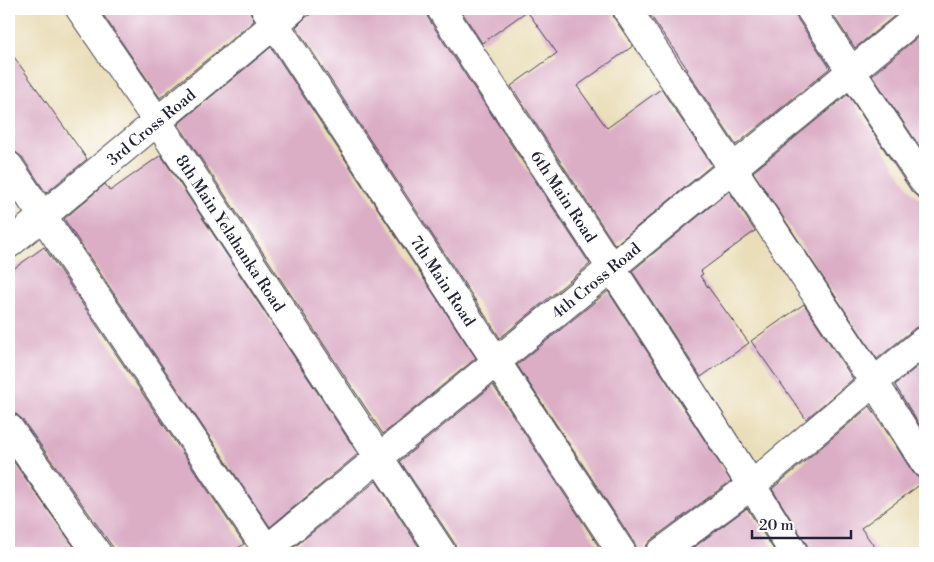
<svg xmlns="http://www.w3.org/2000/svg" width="934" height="562" viewBox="0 0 934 562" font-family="'Libre Bodoni',serif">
	<rect width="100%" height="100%" fill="#fff"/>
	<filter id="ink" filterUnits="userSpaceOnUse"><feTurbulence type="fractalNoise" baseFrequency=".02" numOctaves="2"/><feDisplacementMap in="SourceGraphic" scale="10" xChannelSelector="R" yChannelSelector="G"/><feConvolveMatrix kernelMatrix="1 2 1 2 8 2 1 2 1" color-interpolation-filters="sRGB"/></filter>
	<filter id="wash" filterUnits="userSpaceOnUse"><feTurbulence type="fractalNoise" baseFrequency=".0096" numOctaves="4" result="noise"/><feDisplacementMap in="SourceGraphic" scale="20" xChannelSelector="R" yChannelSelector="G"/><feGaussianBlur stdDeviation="1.12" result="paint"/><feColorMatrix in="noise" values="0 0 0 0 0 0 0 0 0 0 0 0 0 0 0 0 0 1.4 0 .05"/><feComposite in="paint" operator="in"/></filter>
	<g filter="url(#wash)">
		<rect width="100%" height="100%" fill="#eadeb9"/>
		<g id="blocks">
			<g fill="#dbaec6">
				<polygon points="99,9 249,9 254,21 160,98"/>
				<polygon points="318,9 426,9 428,18 590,264 500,338 296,27 305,18"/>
				<polygon points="460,9 612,9 614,18 633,46 577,86 607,128 661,89 712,165 615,245 511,86 557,53 527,11 482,43"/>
				<polygon points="646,9 795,9 797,18 830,68 736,145 687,71 688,70"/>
				<polygon points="829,9 903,9 855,48"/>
				<polygon points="925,31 925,155 872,75"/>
				<polygon points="271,47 476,358 383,434 178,124"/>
				<polygon points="9,50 87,159 46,193 22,157 14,151 9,145"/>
				<polygon points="848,94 912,192 918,197 925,199 925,325 922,325 915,328 877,359 753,172"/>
				<polygon points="161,155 358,454 270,527 64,219 105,184 110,191"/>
				<polygon points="729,191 755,231 701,271 703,274 700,276 749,343 701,377 632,271"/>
				<polygon points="44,247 244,544 231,553 117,553 22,419 16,414 9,413 9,272"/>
				<polygon points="608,291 731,481 651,540 646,546 645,553 637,553 635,544 517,365"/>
				<polygon points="804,304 853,379 806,419 751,341"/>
				<polygon points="925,360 925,434 895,385"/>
				<polygon points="493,385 603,553 457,553 455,544 400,461"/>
				<polygon points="870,406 912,471 917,477 925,479 925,481 861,528 879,553 809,553 807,545 772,489"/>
				<polygon points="9,455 75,548 68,553 15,553 9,545"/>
				<polygon points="376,481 423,553 288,553 288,552"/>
				<polygon points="747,508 776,553 686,553"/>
			</g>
		</g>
	</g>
	<g filter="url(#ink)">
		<use href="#blocks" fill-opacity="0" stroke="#403e4e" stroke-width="1"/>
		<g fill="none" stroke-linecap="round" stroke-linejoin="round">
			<g stroke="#403e4e" stroke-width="30">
				<g id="minor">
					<path id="s1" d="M80,9L157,121L442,553"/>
					<path id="s2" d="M265,9L622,553"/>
					<path id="s3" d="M441,9C560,190 680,370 794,553"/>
					<polyline points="627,9 874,382 925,463"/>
					<polyline points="810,9 925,183"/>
					<polyline points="9,166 269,553"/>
					<path id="s4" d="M9,244L293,9"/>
					<polyline points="9,428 97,553"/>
					<path id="s5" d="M266,550L925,11"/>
					<polyline points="660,553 752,485 874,382 925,340"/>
				</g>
			</g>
			<use href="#minor" stroke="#fff" stroke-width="28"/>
		</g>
	</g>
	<g text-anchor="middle" stroke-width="4" stroke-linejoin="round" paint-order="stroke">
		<g font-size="16" fill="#22223b" stroke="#fff">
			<text dy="6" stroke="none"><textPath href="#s4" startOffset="184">3rd Cross Road</textPath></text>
			<text dy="6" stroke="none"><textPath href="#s3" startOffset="224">6th Main Road</textPath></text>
			<text dy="6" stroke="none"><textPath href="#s1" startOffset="270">8th Main Yelahanka Road</textPath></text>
			<text dy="6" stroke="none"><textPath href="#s2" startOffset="325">7th Main Road</textPath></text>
			<text dy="6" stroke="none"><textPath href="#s5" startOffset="426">4th Cross Road</textPath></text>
		</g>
	</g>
	<rect width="934" height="562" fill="none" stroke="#fff" stroke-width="30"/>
	<path d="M752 530v8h99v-8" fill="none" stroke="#22223b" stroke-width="2.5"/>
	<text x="759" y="530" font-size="15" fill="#22223b" stroke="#ffffff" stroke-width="4" paint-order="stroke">20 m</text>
</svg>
